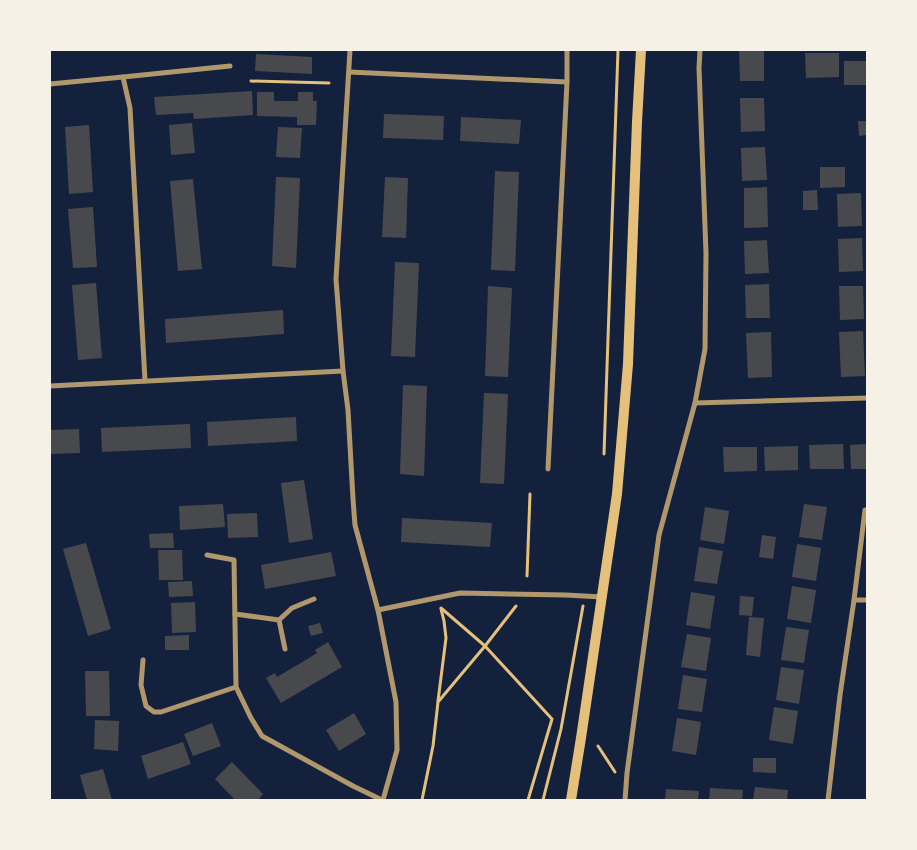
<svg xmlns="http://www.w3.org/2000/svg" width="917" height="850" viewBox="0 0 917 850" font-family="'Source Sans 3',sans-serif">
	<rect width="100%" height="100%" fill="#14213d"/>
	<g fill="#48494c">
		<polygon points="739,50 764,50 764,81 740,81"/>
		<polygon points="805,53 839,53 839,77 806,78"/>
		<polygon points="256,54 312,57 312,74 255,71"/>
		<rect x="844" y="61" width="23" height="24"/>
		<polygon points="252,91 253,115 194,119 193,113 156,115 154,97"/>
		<polygon points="257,92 274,92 274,101 298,101 298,92 313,92 313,101 317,101 316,125 297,125 297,117 257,116"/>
		<polygon points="740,98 764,98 765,131 741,132"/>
		<polygon points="384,114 444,116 443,140 383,138"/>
		<polygon points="461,117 521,120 519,144 460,141"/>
		<polygon points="858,121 867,121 867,135 859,136"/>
		<polygon points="192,123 195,153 171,155 169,125"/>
		<polygon points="89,125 93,192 69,194 65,127"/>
		<polygon points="278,127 302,128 300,158 276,157"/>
		<polygon points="765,147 767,180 742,181 741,148"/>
		<polygon points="820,167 845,167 845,187 820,188"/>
		<polygon points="495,171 519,172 515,271 491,270"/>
		<polygon points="276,177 300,178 296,268 272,266"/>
		<polygon points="385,177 408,178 406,238 382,237"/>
		<polygon points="193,179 202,269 178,271 170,181"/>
		<polygon points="767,187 768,227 744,228 744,188"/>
		<polygon points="817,190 818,210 803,210 803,191"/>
		<polygon points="861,193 862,226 838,227 837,194"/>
		<polygon points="93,207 97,267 73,268 68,209"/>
		<polygon points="862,238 863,271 839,272 838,239"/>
		<polygon points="767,240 769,273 745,274 744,241"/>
		<polygon points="395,262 419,263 415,357 391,356"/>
		<polygon points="96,283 102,358 78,360 72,285"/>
		<polygon points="769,284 770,318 746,318 745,285"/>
		<polygon points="488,286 512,288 508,377 485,376"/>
		<polygon points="839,286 863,286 864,319 840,320"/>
		<polygon points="283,310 284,334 166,343 165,319"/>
		<polygon points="863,331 865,376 841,377 839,332"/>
		<polygon points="771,332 772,377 748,378 746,333"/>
		<polygon points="403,385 427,386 424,476 400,474"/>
		<polygon points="484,393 508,394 504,484 480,483"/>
		<polygon points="296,417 297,441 208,446 207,422"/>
		<polygon points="190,424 191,448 102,452 101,428"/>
		<polygon points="79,429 80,453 50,454 50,430"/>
		<polygon points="843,444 844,469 810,469 809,445"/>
		<polygon points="867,444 867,469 851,469 850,445"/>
		<polygon points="798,446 798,470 765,471 764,447"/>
		<polygon points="723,447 757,447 757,471 724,472"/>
		<polygon points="304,480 313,539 289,543 281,483"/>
		<polygon points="223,504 225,527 180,530 179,506"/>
		<polygon points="804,504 827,507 822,540 799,537"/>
		<polygon points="705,507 729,511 724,544 700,540"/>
		<polygon points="257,513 258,537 228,538 227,514"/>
		<polygon points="402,518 492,523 490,547 401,542"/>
		<polygon points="173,533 174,548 150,548 149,534"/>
		<polygon points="762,535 776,537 773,559 759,557"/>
		<polygon points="86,543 111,629 88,636 63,549"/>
		<polygon points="797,544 821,548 816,581 792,577"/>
		<polygon points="699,547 723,551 717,584 694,581"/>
		<polygon points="158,550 182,550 183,580 159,580"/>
		<polygon points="331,552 336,576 265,589 261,565"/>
		<polygon points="192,581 193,596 169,597 168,582"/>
		<polygon points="792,586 816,590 811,623 787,619"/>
		<polygon points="691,592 715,596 710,629 686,625"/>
		<polygon points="740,596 754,597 752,616 739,615"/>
		<polygon points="195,602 196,632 172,633 171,603"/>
		<polygon points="749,617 764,618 760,657 746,655"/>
		<polygon points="320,623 323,633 311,636 308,626"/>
		<polygon points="786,627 809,630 804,663 781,660"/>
		<polygon points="687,634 711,638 706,671 681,667"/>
		<polygon points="189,635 189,650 165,650 165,636"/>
		<polygon points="328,642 342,667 281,703 266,678 275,673 277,677 299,664 317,653 315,650"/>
		<polygon points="781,667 804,670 799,704 776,700"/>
		<polygon points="85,671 109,671 110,716 86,716"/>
		<polygon points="683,675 707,679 702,712 678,709"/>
		<polygon points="774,707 798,711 793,744 769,740"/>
		<polygon points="354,713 366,734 339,751 326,730"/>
		<polygon points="677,718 701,722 696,755 672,751"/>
		<polygon points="95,720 119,721 118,751 94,749"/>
		<polygon points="212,723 221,746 193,756 184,734"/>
		<polygon points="183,742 191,764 148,779 141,756"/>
		<polygon points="753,758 776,758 776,773 753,772"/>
		<polygon points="232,762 263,794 258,800 235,800 215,779"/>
		<polygon points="103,769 112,800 87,800 80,775"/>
		<polygon points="755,787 788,790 787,800 753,800"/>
		<polygon points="710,788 743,790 742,800 709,800"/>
		<polygon points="666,789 699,791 698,800 665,800"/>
	</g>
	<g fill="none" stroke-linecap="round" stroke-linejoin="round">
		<g stroke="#e5c07b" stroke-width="3">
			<polyline points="251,81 329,83"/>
			<polyline points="604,454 618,50"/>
			<polyline points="527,576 530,494"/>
			<polyline points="441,608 485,646 552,719 528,800"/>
			<polyline points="438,701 446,638 444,621 441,609"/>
			<polyline points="598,746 615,772"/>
			<polyline points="422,800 433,746 438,702 485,646 516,606"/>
			<polyline points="543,800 561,729 583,606"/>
		</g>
		<g stroke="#b1986c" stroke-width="5">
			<polyline points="350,50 336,279 343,371 348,410 353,499 355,525 378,610 396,702 397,750 383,800"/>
			<polyline points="349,72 567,82"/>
			<polyline points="123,77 230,66"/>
			<polyline points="50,84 123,77 130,108 145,381"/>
			<polyline points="50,386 343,371"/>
			<polyline points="695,403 867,398"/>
			<polyline points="548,469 567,82 567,50"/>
			<polyline points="207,555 234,560 236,687 251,718 262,736 353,786 382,800"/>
			<polyline points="854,600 867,600"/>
			<polyline points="378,610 460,593 566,595 602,597"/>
			<polyline points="235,614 279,620"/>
			<polyline points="285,649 279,620 292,608 314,599"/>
			<polyline points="143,660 141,685 146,706 154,712 161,712 236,687"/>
			<polyline points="625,800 627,773 659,535 695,403 705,349 706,253 699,68 700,50"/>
			<polyline points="828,800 840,695 854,600 865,510"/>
		</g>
		<polyline stroke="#e5c07b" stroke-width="10" points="571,800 581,738 617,494 628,364 637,122 641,50"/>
	</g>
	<rect width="917" height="850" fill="none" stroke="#f6f1e7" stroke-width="102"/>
</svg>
